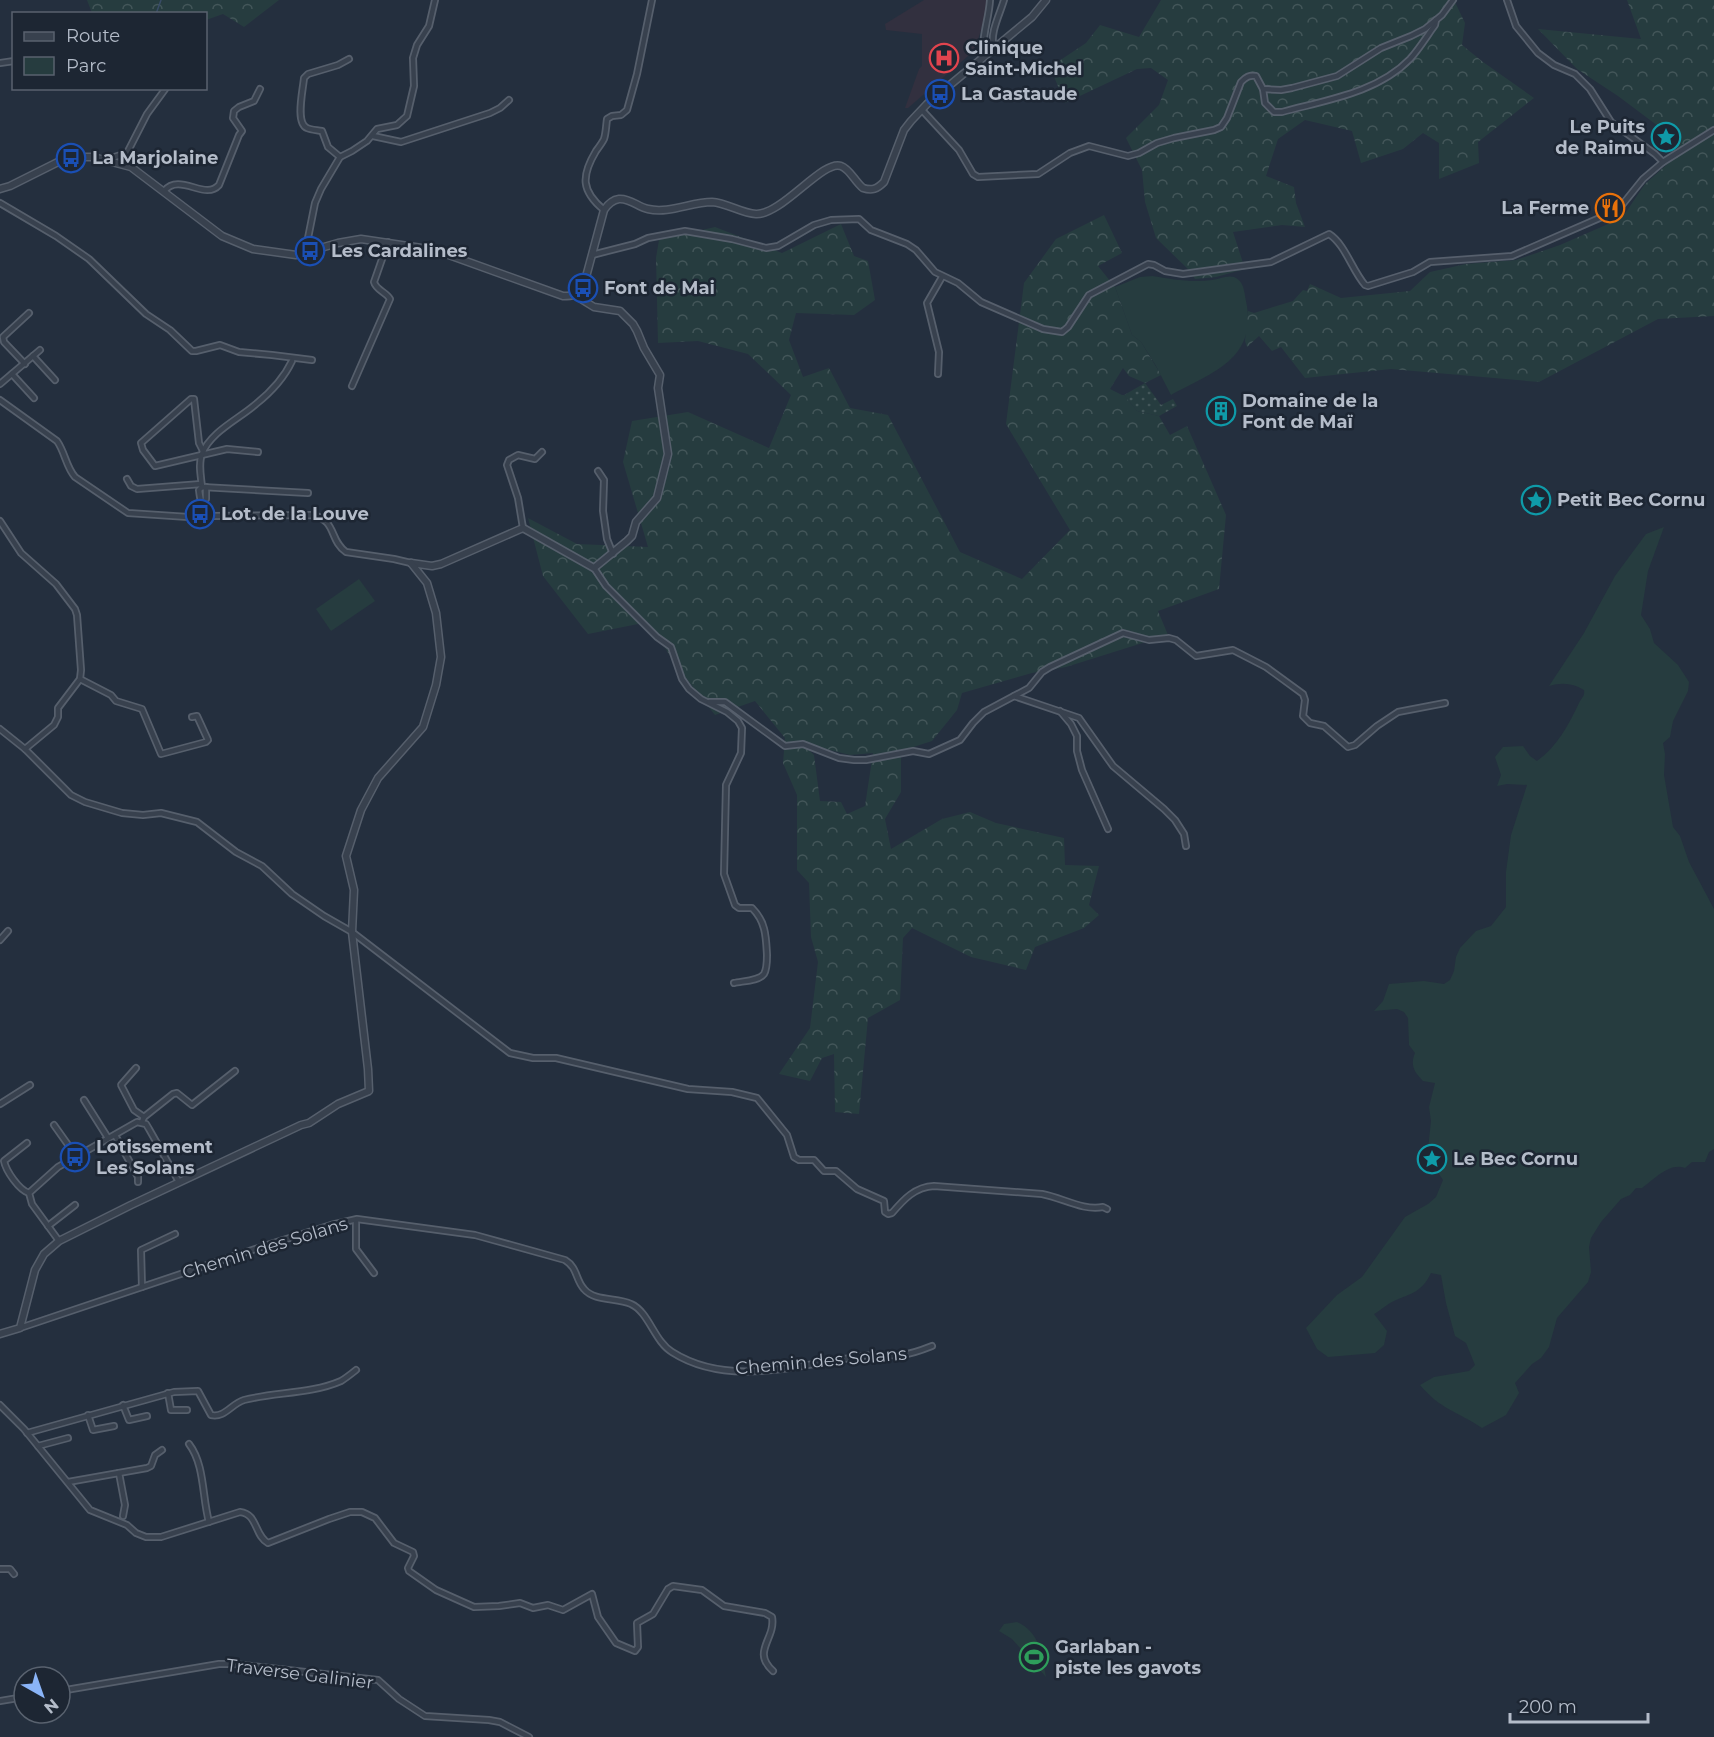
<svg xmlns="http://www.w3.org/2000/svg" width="1714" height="1737" viewBox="0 0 1714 1737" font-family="Montserrat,sans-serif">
	<defs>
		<pattern id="forest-crowns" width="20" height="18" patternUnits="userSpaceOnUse" patternTransform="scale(1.5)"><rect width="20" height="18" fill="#263c3f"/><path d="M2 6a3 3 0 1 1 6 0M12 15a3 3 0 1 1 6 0" fill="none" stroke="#435659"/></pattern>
		<pattern id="park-dots" width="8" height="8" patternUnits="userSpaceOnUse" patternTransform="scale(1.5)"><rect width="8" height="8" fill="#263c3f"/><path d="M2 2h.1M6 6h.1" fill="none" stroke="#435659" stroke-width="1.8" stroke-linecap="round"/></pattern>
	</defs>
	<rect width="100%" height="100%" fill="#242f3e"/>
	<polygon fill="#32303f" points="924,0 986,0 986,13 975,50 908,108 905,108 919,69 922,66 922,34 886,30 885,24"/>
	<g fill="#263c3f">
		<path d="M1152,276C1171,279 1192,283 1212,280C1219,279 1227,275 1234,277C1244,281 1244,291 1246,301C1258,359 1213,372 1171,395L1156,366L1141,342L1132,335L1115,287L1140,277Z"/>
		<path d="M1664,527L1648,571L1641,615L1650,629L1654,643L1678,665L1689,682L1688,691L1673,721L1670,737L1663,743L1665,754L1664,775L1673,827L1680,836L1689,862L1714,909V1149L1709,1152L1705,1162H1692L1685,1168C1670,1162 1654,1179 1642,1188H1636L1630,1195L1621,1199L1601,1222L1591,1238L1589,1247L1591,1272L1588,1282L1557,1318L1549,1347L1541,1358L1532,1364L1515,1383L1519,1393L1506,1415L1482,1428C1457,1411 1441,1410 1420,1385L1434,1377L1469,1371L1475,1365L1466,1343L1455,1336L1446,1303L1441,1275L1431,1273C1422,1292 1412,1293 1394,1301C1387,1304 1381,1310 1374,1314L1387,1331L1384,1345L1375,1353L1328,1357L1317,1349L1306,1328L1337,1295L1362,1277L1405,1217L1428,1204L1436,1197L1443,1180L1435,1168L1428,1149L1431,1121L1429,1107L1435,1083L1423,1081C1414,1072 1410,1065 1415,1053L1409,1045L1408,1018L1404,1012L1397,1009L1374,1011L1383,1001L1389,984L1424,981L1444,984L1450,980L1454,971L1456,957L1460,948L1476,931L1491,926L1506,907V872L1511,835L1527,785L1507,784L1497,786L1501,775L1495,757L1503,747L1523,746L1530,756L1537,761C1557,747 1569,724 1579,703C1582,697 1585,696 1584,690C1573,683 1562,682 1549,686L1584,633L1615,576L1646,534Z"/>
		<polygon points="359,579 375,601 331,631 316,609"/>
		<path d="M1017,1622C1040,1632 1042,1655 1046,1677L1012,1639L999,1631L1004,1624Z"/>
	</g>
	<g fill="url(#forest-crowns)" fill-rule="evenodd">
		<polygon points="87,0 279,0 244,27 223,14 206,20 206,14 92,13"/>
		<polygon points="1161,0 1454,0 1465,23 1462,45 1483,62 1534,98 1478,142 1479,163 1439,179 1439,143 1423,133 1403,149 1361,163 1352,131 1305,120 1278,139 1266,176 1294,187 1296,203 1305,227 1282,225 1233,232 1245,269 1216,277 1195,279 1191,272 1156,238 1145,202 1142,170 1126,138 1159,105 1168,80 1151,68 1137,69 1065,103 1050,67 1086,43 1100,25 1139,37"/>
		<polygon points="1627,0 1714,0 1714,316 1658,319 1539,382 1391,369 1305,378 1281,347 1272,351 1259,336 1247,347 1245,341 1248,311 1254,313 1293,301 1303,290 1307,291 1310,284 1341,298 1410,291 1430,272 1466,264 1516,260 1560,245 1622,218 1645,184 1681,152 1662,129 1618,96 1577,69 1538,29 1641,39"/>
		<path d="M1104,215L1122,253L1098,266L1115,287L1132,335L1141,342L1161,375L1145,383L1129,376L1123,368L1110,389L1122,395H1124L1137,411L1159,416L1170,435L1187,426L1226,515L1219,589L1158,611L1168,635L1066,667L1032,673L962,693L957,710L932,741L901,751V792L885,819L891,849L942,819L970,812L996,823L1064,838L1065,865L1099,866L1089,905L1099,915L1084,928L1035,947L1026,970L971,957L912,928L903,938L900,1000L868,1018L859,1114L835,1112L834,1054L822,1058L810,1081L779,1074L810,1028L818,962L811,937L809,883L797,870V795L783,763L785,738L755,701L715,715L678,668L648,622L588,634L543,576L528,518L577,544L648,547L623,462L632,421L688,412L769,448L791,395L748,354L698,341L658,343L656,258L659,240L715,227L782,253L841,224L854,256L868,261L875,300L854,315L796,313L789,340L803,377L829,368L850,408L888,415L960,552L1022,579L1070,530L1006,424L1024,283L1056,239ZM802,743L850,755L873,753L865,806L847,814L841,802L820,801L814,755Z"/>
	</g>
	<polygon fill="url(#park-dots)" points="1145,383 1161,405 1173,399 1177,406 1159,416 1137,411 1124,395"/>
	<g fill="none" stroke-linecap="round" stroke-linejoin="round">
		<polyline stroke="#394c67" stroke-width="1.5" points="156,14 161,0"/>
		<g stroke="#565f6c" stroke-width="8">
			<g id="minor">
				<polyline points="1507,0 1516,26 1538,53 1554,65 1575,74 1590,89 1611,122 1655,154 1663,162"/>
				<path d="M994,48C989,34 1000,14 1004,0"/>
				<path d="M984,55C981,37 989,19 990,0"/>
				<polyline points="0,63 14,61"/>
				<path d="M1263,89L1265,103L1274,112H1282C1326,100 1377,93 1410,59C1419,49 1427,36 1435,25L1436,20"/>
				<path d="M922,110L959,150L973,174L978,177L1038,174L1070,153L1089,146L1128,156L1139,153L1157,143L1174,138L1214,130L1221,127L1227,118L1241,82C1246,77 1249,75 1256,76L1263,89L1281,90L1292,88L1337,76L1381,48L1411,36L1425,29L1442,15L1453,0"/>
				<polyline points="373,136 401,142 490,113 500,108 509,100"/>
				<path d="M340,157L328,147L322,131C317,130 311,130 307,128C295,123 303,90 304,78L308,74L338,65L349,59"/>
				<polyline points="109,161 111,158 127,153 147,114 166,88"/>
				<path d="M164,191C180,172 205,201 219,185L239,135L242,131L233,118L234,111L239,107L254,101L260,89"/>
				<polyline points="0,203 56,236 89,259 146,314 170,330 192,351 196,351 220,345 239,352 272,355 312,360"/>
				<path d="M604,210C581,191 581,176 596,151C599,147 602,143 604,139C606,133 606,126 607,119L612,116L621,115L627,110L637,74L652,0"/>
				<polyline points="305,253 315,203 321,189 340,157 352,151 367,141 377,129 397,125 407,116 414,86 413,58 417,45 429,26 435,0"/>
				<path d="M592,255L635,244L648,238L685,231L732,239L766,248L778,246L814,225L831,220L859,219L871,230L907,244L916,250L935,272L958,283L981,302L1043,329L1062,332L1068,327L1089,295L1148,264L1154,265L1165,271L1183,274L1271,262L1329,234C1345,244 1352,270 1365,285L1368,286L1413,272L1430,262L1512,256L1618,210L1643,179L1663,162L1714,130"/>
				<polyline points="33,356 55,380"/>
				<polyline points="25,364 4,342 3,337 29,313"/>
				<polyline points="12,374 34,398"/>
				<polyline points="938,374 939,352 927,303 942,277"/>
				<polyline points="0,384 40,350"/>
				<path d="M352,386L390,299C386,292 376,290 374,282L388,242"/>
				<path d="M0,400L57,441C65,452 66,467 75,477L128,513L203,518L212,516L313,515C337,521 329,540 346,552L394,559L411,563"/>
				<polyline points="203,451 199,443 194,399 191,399 141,443 143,450 155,466 227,449 258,452"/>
				<polyline points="598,471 604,480 603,511 607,539 613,554"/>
				<polyline points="127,479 131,486 137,489 201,484"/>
				<path d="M202,487C201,476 198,464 202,454C210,432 239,419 256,404C271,392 284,378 292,361"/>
				<polyline points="203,503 206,499 206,487"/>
				<path d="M203,518C203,507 200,500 199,490L202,487L308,493"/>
				<polyline points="0,521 21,553 56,584 75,609 77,615 81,670 80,679 58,708 58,717 54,725 25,749"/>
				<polyline points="523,528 518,498 507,465 509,460 518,455 535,459 542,452"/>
				<path d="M594,568L606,586L657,637L671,647L682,679L689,689L701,699L727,712L738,721L742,728L741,753L726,785L724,874L735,905L739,908H752C766,922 766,937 767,955C767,961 767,969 764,974C759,981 742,981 734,983"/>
				<polyline points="80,679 111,695 116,701 142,709 161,754 206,742 208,740 197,716 192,717"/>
				<polyline points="1014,696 1079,718 1113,766 1164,809 1175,820 1184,834 1186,846"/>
				<polyline points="709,702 725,702 785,746 803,744 839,758 854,760 866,760 913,751 929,754 960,740 973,723 984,712 1029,688 1042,672 1050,667 1123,633 1149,640 1169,638 1176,640 1196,656 1233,650 1266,667 1303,694 1305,700 1303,716 1310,723 1324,726 1348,747 1355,745 1377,726 1398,712 1445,703"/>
				<polyline points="1060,711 1071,724 1077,736 1077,751 1082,770 1108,829"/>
				<path d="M0,729L25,749L71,795L85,802L122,813L143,815L161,813L197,822L236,852L262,866L292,894L324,916L352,932L510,1053L533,1058H556L688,1089L732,1092L757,1098L787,1135L794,1157L799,1160H814L824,1171H836L857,1189L884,1201L885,1212L888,1214L892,1213C904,1199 915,1187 934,1186L1042,1194C1063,1198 1083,1211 1103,1207L1107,1209"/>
				<polyline points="0,940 8,931"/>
				<polyline points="136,1068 121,1085 134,1110 144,1117"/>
				<polyline points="84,1100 108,1138"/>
				<polyline points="0,1104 30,1085"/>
				<polyline points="142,1122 144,1117 173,1094 177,1093 192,1105 235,1071"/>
				<polyline points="54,1125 76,1156"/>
				<polyline points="115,1135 138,1177 138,1182"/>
				<path d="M27,1143L4,1161C6,1171 19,1190 29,1193"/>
				<polyline points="356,1220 356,1249 374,1273"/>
				<polyline points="48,1226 75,1205"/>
				<polyline points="59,1241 32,1204 29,1193 58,1167 137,1122 146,1124 149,1129 179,1182"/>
				<polyline points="142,1287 141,1250 175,1234"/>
				<path d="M20,1328L264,1246L331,1225L357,1219L475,1235L565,1260C578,1268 575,1279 584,1289C595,1302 617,1297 631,1304C649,1312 654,1341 672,1352C730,1389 803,1363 865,1356C877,1354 889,1356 901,1355C912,1354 922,1350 932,1346"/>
				<polyline points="168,1393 171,1410 187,1410"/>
				<path d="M0,1405L24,1429L90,1510L127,1525L136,1533L146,1537H161L240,1512C258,1514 254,1535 268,1543L329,1519L350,1512H362L375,1518L394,1543L413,1552L414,1556L408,1568L409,1571L436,1590L474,1607L499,1606L520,1603L533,1608L548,1605L563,1610L592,1594L598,1617L616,1643L635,1651L638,1647L637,1623L653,1614L668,1589L673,1586L702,1590L724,1606L765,1613L772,1617C776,1639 751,1651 773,1671"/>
				<polyline points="123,1405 129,1420 147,1416"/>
				<polyline points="88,1415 93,1430 114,1426"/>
				<path d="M27,1433L174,1392L198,1391L211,1415C225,1418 231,1404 244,1400C275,1392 311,1394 341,1381C346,1378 351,1374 356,1370"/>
				<path d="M189,1444C205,1465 202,1497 209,1522"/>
				<polyline points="38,1446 68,1438"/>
				<polyline points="119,1473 125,1505 123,1516"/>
				<polyline points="68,1482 147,1468 151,1466 155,1455 162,1450"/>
				<polyline points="0,1569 10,1569 14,1574"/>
				<polyline points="60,1691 219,1664 234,1664 378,1680 399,1699 425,1716 489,1720 500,1722 529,1737"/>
				<polyline points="0,1701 24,1697"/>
			</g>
		</g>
		<g stroke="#565f6c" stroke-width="9">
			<g id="tertiary">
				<path d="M0,189L10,186L58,162L72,157H93L131,167L222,236L253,249L296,255L338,243L361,239L435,250L563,296C572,296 577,296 583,288L604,210C608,204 612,200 619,199C630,198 638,207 648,209C669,214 691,202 712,202C727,203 741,213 756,214C782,215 823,159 841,166C850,169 855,182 863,188C872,191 877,189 884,182L904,130L911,121L927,104L1032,17L1046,0"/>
				<polyline points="411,563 432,566 441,564 523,528 594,568 627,541 632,536 636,522 657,498 668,454 658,388 660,375 644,348 637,331 633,324 620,311 594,307 581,299 575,290"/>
				<polyline points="0,1334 20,1328 35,1270 44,1254 59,1241 131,1205 301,1125 309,1123 338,1104 369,1091 368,1069 352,932 354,890 346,856 361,810 378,778 423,727 436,685 441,657 436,613 427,583 411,563"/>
			</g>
		</g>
		<use href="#minor" stroke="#38414e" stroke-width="4.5"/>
		<use href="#tertiary" stroke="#38414e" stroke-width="6"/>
	</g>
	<defs>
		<g id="hospital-ring" transform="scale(1.5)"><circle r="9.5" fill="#1d2633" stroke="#e0444e" stroke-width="1.5"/><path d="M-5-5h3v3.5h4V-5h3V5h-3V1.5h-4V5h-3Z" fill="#e0444e"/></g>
		<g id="bus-ring" transform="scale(1.5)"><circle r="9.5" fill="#1d2633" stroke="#1a4fb4" stroke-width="1.5"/><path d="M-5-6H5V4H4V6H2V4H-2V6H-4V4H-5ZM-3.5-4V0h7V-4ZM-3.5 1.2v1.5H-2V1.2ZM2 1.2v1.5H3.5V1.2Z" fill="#1a4fb4"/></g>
		<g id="sight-ring" transform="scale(1.5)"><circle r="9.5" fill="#1d2633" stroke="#0f9aa8" stroke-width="1.5"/><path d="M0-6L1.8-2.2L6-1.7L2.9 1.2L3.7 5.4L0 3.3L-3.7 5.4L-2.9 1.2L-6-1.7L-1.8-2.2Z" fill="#0f9aa8"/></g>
		<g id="restaurant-ring" transform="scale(1.5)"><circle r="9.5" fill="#1d2633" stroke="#e8710a" stroke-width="1.5"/><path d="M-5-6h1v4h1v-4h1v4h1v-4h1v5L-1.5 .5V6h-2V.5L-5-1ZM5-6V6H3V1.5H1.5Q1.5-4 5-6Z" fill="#e8710a"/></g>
		<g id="building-ring" transform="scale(1.5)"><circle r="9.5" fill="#1d2633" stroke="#0f9aa8" stroke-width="1.5"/><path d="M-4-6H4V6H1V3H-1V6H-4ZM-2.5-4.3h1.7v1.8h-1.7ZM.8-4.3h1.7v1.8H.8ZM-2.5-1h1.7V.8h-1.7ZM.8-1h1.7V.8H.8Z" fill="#0f9aa8"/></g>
		<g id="stadium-ring" transform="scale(1.5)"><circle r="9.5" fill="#1d2633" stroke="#2e9e5b" stroke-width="1.5"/><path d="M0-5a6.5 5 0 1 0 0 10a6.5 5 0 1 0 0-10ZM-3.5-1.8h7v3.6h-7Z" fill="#2e9e5b"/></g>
	</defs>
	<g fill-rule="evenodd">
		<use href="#hospital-ring" x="944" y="58"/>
		<use href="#bus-ring" x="940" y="94"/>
		<use href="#sight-ring" x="1666" y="137"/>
		<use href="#bus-ring" x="71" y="158"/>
		<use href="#restaurant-ring" x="1610" y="208"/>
		<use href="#bus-ring" x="310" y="251"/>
		<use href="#bus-ring" x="583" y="288"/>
		<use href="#building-ring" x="1221" y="411"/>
		<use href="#sight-ring" x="1536" y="500"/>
		<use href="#bus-ring" x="200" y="514"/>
		<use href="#bus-ring" x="75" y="1157"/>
		<use href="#sight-ring" x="1432" y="1159"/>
		<use href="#stadium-ring" x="1034" y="1657"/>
	</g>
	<g text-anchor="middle" stroke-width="5" stroke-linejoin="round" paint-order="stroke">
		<g font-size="18" font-weight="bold" fill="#b4bcc9" stroke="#1d2633" text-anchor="start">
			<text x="965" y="54">Clinique<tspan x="965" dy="21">Saint-Michel</tspan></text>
			<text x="961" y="100">La Gastaude</text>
			<text x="1645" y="133" text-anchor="end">Le Puits<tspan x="1645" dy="21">de Raimu</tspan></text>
			<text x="92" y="164">La Marjolaine</text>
			<text x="1589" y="214" text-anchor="end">La Ferme</text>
			<text x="331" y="257">Les Cardalines</text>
			<text x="604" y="294">Font de Mai</text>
			<text x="1242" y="407">Domaine de la<tspan x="1242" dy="21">Font de Maï</tspan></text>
			<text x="1557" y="506">Petit Bec Cornu</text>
			<text x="221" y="520">Lot. de la Louve</text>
			<text x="96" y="1153">Lotissement<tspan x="96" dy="21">Les Solans</tspan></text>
			<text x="1453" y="1165">Le Bec Cornu</text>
			<text x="1055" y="1653">Garlaban -<tspan x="1055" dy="21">piste les gavots</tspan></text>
		</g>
		<g font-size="18" fill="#b4bcc9" stroke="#1d2633">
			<text transform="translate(265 1248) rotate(-17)" y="6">Chemin des Solans</text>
			<text transform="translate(821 1361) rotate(-5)" y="6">Chemin des Solans</text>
			<text transform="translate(300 1674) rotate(7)" y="6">Traverse Galinier</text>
		</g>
	</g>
	<rect x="12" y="12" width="195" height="78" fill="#1d2633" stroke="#59626f" stroke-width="1.5"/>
	<rect x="24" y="32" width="30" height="9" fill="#38414e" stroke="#59626f" stroke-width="1.5"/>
	<text x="66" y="42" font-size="18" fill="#b4bcc9">Route</text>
	<rect x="24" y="57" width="30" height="18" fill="#263c3f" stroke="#59626f" stroke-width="1.5"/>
	<text x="66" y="72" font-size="18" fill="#b4bcc9">Parc</text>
	<g transform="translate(42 1695) rotate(140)"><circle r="28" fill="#1d2633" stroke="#59626f" stroke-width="1.5"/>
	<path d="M0-4.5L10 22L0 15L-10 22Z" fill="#8ab4f8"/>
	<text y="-9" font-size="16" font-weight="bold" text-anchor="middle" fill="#b4bcc9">N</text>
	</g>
	<path d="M1510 1713v9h138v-9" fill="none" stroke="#b4bcc9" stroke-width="3"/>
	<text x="1519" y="1713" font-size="18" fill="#b4bcc9" stroke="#1d2633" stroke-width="4.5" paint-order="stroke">200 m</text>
</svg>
